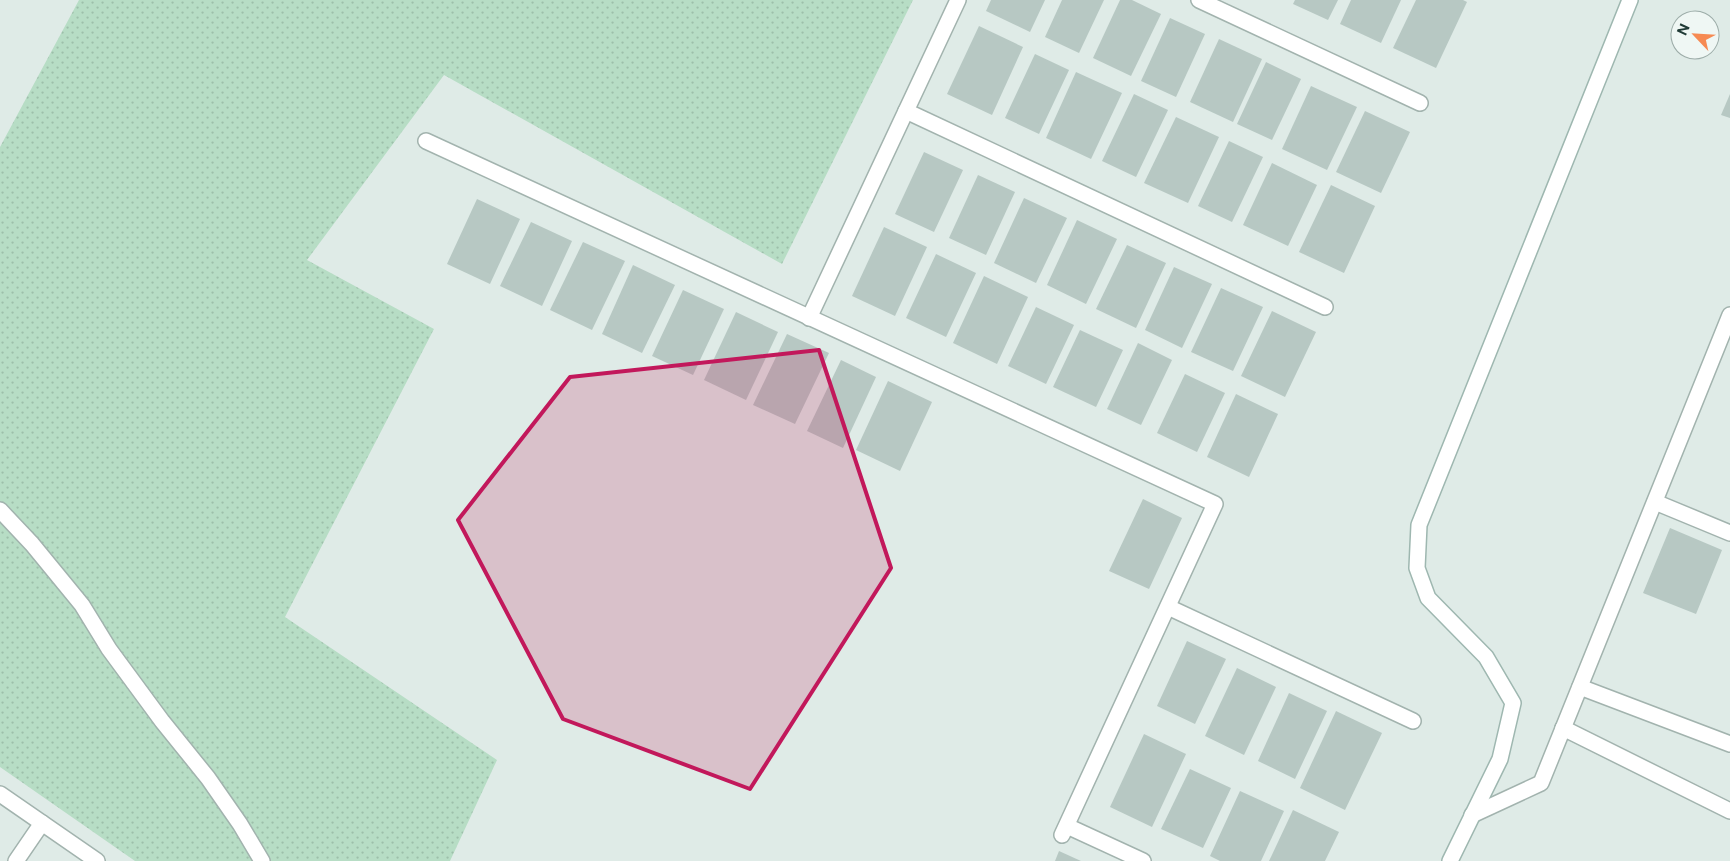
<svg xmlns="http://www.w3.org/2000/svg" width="1730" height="861" viewBox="0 0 1730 861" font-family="'Public Sans',sans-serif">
	<defs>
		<pattern id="grass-dots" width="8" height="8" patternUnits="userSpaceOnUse" patternTransform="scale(1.25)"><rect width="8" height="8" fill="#b7ddc5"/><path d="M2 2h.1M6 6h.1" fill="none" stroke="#9dbfaa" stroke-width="1.8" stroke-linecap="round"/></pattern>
	</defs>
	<rect width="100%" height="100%" fill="#dfebe7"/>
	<polygon fill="url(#grass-dots)" points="79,0 913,0 782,264 444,75 307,260 434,329 285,617 497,760 450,861 135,861 0,767 0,147"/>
	<g fill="#b7c8c3">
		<polygon points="991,0 1045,0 1030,32 986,11"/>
		<polygon points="1062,0 1104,0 1079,53 1045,37"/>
		<polygon points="1120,0 1132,0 1161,14 1131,76 1093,58"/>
		<polygon points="1295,0 1338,0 1328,20 1293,4"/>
		<polygon points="1351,0 1401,0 1381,43 1340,24"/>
		<polygon points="1416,0 1463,0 1467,2 1436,68 1393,48"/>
		<polygon points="1170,18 1205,34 1176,97 1141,81"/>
		<polygon points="979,26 1023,47 992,115 947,94"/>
		<polygon points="1219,39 1262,59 1233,122 1190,102"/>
		<polygon points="1035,54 1069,70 1039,134 1005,118"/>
		<polygon points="1266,62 1301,79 1272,140 1237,124"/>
		<polygon points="1076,72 1122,93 1091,159 1046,138"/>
		<polygon points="1311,86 1357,107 1327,170 1282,149"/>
		<polygon points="1134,94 1168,110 1136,177 1102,161"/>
		<polygon points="1730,94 1730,118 1721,115"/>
		<polygon points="1365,111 1410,132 1381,193 1336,172"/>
		<polygon points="1176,117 1219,137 1188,203 1144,183"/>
		<polygon points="1229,141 1263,157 1232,222 1198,206"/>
		<polygon points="924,152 963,170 934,232 895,214"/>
		<polygon points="1272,163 1317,185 1288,246 1243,225"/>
		<polygon points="978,175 1015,192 986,255 949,238"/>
		<polygon points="1331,185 1375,206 1344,273 1299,252"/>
		<polygon points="1024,198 1067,218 1036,283 994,263"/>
		<polygon points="477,199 520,219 490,284 447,264"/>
		<polygon points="1077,220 1117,239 1086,304 1047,285"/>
		<polygon points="531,222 572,241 542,306 500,286"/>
		<polygon points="884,227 927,247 895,316 852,296"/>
		<polygon points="583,242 625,261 592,330 550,310"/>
		<polygon points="1127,245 1166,263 1136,328 1096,309"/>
		<polygon points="936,254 976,273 946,337 906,318"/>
		<polygon points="633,265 675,285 642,353 602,334"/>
		<polygon points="1174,267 1212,284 1182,348 1145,330"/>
		<polygon points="984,276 1028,297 997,364 953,343"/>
		<polygon points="1221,288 1263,307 1233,371 1191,352"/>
		<polygon points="683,290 724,309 693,375 652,356"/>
		<polygon points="1036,307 1074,325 1046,384 1008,366"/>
		<polygon points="1272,311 1316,332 1285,397 1241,376"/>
		<polygon points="736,312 778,332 746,400 704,380"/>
		<polygon points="1080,330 1123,350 1096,407 1053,387"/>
		<polygon points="787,334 829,353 795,424 753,405"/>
		<polygon points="1138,343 1172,360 1141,425 1107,409"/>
		<polygon points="841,360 876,377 843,448 807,431"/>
		<polygon points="1185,374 1225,393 1197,452 1157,433"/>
		<polygon points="888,381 932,402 900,471 856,450"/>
		<polygon points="1236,394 1278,414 1249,477 1207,457"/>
		<polygon points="1143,499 1182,518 1149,589 1109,571"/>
		<polygon points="1670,528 1722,550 1696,614 1643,593"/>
		<polygon points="1187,641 1226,659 1195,724 1157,706"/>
		<polygon points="1237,668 1276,687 1244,755 1205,736"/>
		<polygon points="1289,693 1327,711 1295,779 1258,761"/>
		<polygon points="1336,711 1382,733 1345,810 1300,788"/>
		<polygon points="1144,734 1186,754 1152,827 1110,807"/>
		<polygon points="1190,769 1231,788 1203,848 1161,829"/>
		<polygon points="1240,791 1284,811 1261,861 1220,861 1210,856"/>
		<polygon points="1293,810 1339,832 1325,861 1269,861"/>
		<polygon points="1059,851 1081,861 1055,861"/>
	</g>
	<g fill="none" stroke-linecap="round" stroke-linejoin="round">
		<g stroke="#a2b3ae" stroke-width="18">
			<g id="lane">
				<polyline points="1655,502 1730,533"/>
				<polyline points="1580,687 1730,744"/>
				<polyline points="1563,728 1730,811"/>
				<polyline points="1472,815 1541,783 1730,315"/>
			</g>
		</g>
		<g stroke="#a2b3ae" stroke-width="18">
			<g id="street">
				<polyline points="1199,0 1420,103"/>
				<polyline points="906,111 1325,307"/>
				<polyline points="426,141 1215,504 1062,835"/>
				<polyline points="809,318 958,0"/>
				<polyline points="0,510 32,544 82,605 109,649 162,721 208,778 240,824 262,861"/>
				<polyline points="1168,607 1413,721"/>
				<polyline points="0,794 97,861"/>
				<polyline points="1067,826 1143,861"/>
				<polyline points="16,861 42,823"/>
			</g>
		</g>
		<g stroke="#9eb7b0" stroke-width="18">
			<polyline id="secondary" points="1450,861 1500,759 1513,703 1486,657 1428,598 1417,568 1419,525 1630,0"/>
		</g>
		<use href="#lane" stroke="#fff" stroke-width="15"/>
		<use href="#street" stroke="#fff" stroke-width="15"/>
		<use href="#secondary" stroke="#fff" stroke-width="15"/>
	</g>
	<path fill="#c2185b" fill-opacity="0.2" stroke="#c2185b" stroke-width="4" stroke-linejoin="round" d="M819,350L891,568L750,789L563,719L458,520L570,377Z"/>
	<g transform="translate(1695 35) rotate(295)"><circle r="24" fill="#eff7f4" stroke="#9caca8"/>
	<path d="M0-4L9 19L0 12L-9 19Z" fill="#f68a52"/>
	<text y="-8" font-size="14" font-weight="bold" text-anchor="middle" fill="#203b36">N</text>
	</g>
</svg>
